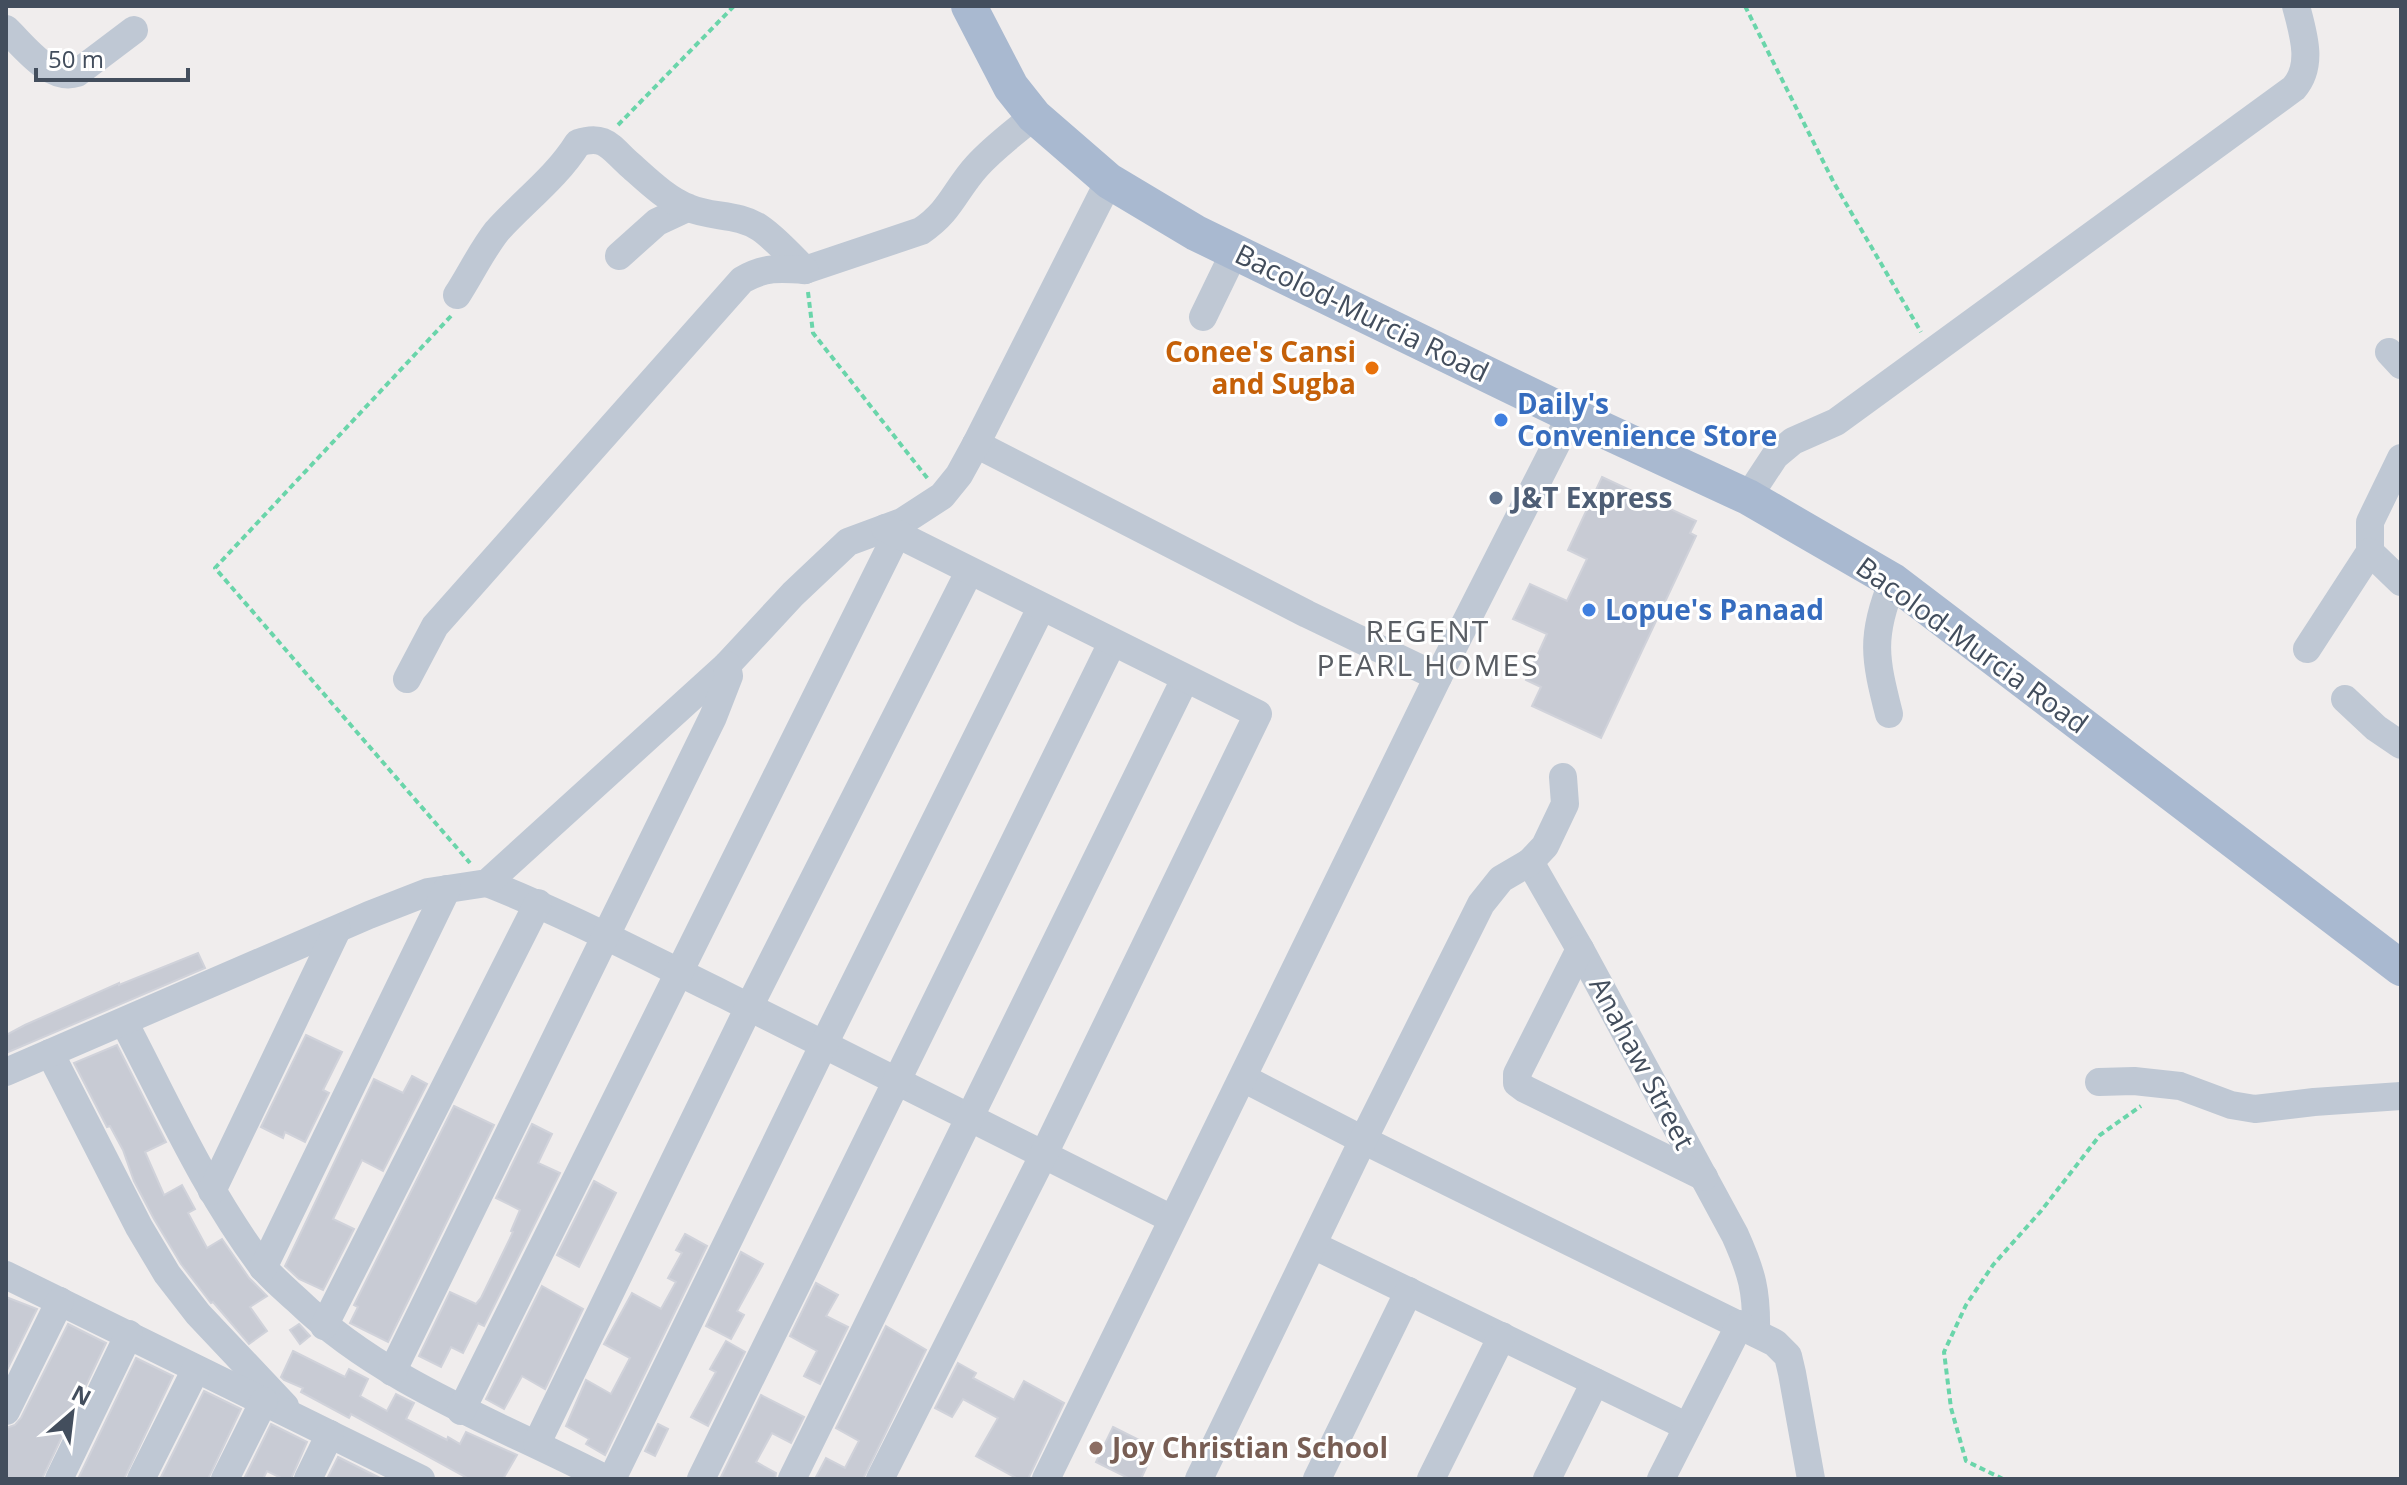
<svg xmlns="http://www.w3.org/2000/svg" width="2407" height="1485" viewBox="0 0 2407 1485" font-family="'Open Sans',sans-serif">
	<rect width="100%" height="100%" fill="#f0eded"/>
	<g fill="#c8cbd4" stroke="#d0d2da" stroke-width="2">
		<polygon points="1602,477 1696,521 1690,533 1696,536 1601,738 1532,706 1541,687 1526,680 1547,634 1513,619 1530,584 1567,601 1587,559 1568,550"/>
		<polygon points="198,953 205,968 6,1053 6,1035 25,1025 119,983 119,985"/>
		<polygon points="306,1035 342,1052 323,1090 329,1093 305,1142 285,1132 283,1138 261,1127"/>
		<polygon points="117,1045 166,1142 145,1152 164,1195 182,1185 195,1209 188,1213 207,1248 222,1239 249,1278 267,1296 250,1307 267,1331 249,1344 213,1302 211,1303 181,1264 154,1219 134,1181 123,1150 110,1126 107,1127 74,1063"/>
		<polygon points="412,1076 427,1084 383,1171 362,1160 333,1219 354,1229 323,1290 299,1279 285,1266 374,1079 403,1093"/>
		<polygon points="454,1106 494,1125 388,1342 350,1323 358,1307 354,1305"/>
		<polygon points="532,1124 552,1134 538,1163 560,1173 484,1326 478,1323 463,1353 451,1347 441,1367 419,1356 450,1292 476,1304 481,1298 513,1232 511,1231 520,1210 496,1198"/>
		<polygon points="594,1181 616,1193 579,1267 557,1255"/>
		<polygon points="685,1234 707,1246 605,1455 586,1444 589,1439 566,1426 586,1380 611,1394 630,1358 604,1344 632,1293 661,1309 676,1282 668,1278 682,1253 676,1250"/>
		<polygon points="741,1252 763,1264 737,1311 744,1315 731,1339 706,1326"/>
		<polygon points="816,1283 838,1295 826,1316 848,1327 820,1384 804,1376 817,1351 790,1336"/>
		<polygon points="542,1286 583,1309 545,1389 522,1376 504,1409 486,1399"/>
		<polygon points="6,1297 37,1309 6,1372"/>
		<polygon points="68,1324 106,1343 42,1479 6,1479 6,1428 15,1425 21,1418"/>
		<polygon points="299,1324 310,1336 300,1344 290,1330"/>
		<polygon points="886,1326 926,1350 863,1479 815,1479 826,1458 845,1468 859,1441 836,1428"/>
		<polygon points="726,1341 745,1352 708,1426 691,1417 716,1372 710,1369"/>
		<polygon points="293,1351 345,1377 349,1369 368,1379 360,1396 387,1411 396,1394 414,1403 406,1419 447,1440 448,1437 460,1444 466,1432 517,1455 503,1479 469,1479 351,1414 349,1418 301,1392 303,1388 284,1380 281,1377"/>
		<polygon points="136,1358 173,1376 124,1479 78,1479"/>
		<polygon points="958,1363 976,1373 973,1378 1014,1400 1024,1381 1064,1403 1028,1479 1018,1479 976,1456 998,1418 963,1399 952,1417 935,1408"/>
		<polygon points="204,1391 241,1409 208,1479 160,1479"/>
		<polygon points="761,1395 804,1417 791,1443 772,1433 756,1462 776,1473 775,1479 720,1479"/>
		<polygon points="271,1424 307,1442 291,1479 283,1479 267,1471 263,1479 244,1479"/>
		<polygon points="658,1424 668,1429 655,1456 645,1451"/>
		<polygon points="1113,1427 1155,1448 1141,1479 1130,1479 1096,1462"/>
		<polygon points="338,1457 382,1479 327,1479"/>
	</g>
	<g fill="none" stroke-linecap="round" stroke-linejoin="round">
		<g stroke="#6ad5aa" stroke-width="4" stroke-dasharray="6 4" stroke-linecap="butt">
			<polyline points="1745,6 1834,183 1921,332"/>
			<polyline points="618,125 734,6"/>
			<polyline points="808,292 813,333 928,479"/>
			<polyline points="451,316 215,568 470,863"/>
			<polyline points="2003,1479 1966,1461 1951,1408 1944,1352 1966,1305 1993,1265 2041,1211 2100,1135 2141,1106"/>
		</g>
		<g stroke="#bfc8d4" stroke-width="28">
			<path d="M6,29C24,46 50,82 77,73L134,30"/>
			<polyline points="619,256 657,222 687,208"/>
			<path d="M457,295C470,275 482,250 497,231C524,201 556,178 578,143C605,134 610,147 629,164C646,179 667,200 689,208C712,218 738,213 760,228C776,239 791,256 805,270L921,231C951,211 955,190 977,166C994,147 1015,132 1034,116"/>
			<polyline points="1203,317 1235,251"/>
			<polyline points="2389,352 2401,365"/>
			<polyline points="976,444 1307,614 1438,677"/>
			<polyline points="2401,458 2370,522 2370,552 2401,582"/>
			<path d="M1748,497L1775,456L1793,441L1836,422L2294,88C2314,65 2303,33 2296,6"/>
			<polyline points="2307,649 2370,552"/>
			<path d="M407,679L435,626L742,280C764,267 780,268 805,270"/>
			<polyline points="2345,699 2376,728 2401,745"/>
			<path d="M1889,714C1875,659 1870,636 1893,581"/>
			<path d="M1530,862L1580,949L1735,1235C1752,1273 1757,1291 1756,1333"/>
			<path d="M487,883C568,915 645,956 723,994C873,1068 1022,1145 1172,1219"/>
			<polyline points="1580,949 1517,1074 1517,1083 1525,1089 1704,1177"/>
			<path d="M124,1022C167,1104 206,1192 262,1266C272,1278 285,1289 297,1300C384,1384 500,1424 606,1479"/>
			<polyline points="50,1053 139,1227 167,1274 198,1314 285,1406"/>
			<polyline points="6,1072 369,915 428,892 487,883 727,665 793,594 848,542 902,522 942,496 959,475 976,444 1109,181"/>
			<polyline points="1243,1078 1363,1140 1775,1343 1788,1356 1792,1373 1811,1479"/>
			<polyline points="2099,1082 2134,1081 2180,1086 2231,1105 2255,1109 2314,1102 2401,1096"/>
			<polyline points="212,1191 337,930"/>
			<polyline points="1313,1245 1686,1426"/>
			<polyline points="263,1268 447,889"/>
			<polyline points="6,1275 421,1479"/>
			<polyline points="324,1326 538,903"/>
			<polyline points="392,1372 713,717 729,676 727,665"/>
			<polyline points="6,1411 60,1301"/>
			<polyline points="461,1411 896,536"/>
			<polyline points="537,1443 749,1007 969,572"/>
			<polyline points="59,1479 129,1334"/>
			<polyline points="141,1479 196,1369"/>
			<polyline points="225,1479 264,1401"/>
			<polyline points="308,1479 330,1434"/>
			<polyline points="612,1479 824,1044 1041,608"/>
			<polyline points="701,1479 1112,643"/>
			<polyline points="792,1479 1185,679"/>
			<polyline points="880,1479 1044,1154 1258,714 885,528"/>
			<polyline points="1046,1479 1438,677 1571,415"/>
			<polyline points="1199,1479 1363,1140 1481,904 1501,879 1530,862 1545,846 1565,804 1563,777"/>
			<polyline points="1317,1479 1409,1291"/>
			<polyline points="1431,1479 1502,1336"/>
			<polyline points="1547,1479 1595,1382"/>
			<polyline points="1661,1479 1740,1324"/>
		</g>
		<polyline stroke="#a9b9d0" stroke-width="36" points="969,6 1011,87 1034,116 1109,181 1196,233 1571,415 1748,497 1893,581 2401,968"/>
	</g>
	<circle fill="#e8710a" stroke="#fff" stroke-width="3" cx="1372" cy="368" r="8"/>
	<g fill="#3f7fe0" stroke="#fff" stroke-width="3">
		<circle cx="1501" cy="420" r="8"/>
		<circle cx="1589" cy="610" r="8"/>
	</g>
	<circle fill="#5c6f8a" stroke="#fff" stroke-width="3" cx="1496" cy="498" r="8"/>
	<circle fill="#8d6e63" stroke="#fff" stroke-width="3" cx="1096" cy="1448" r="8"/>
	<g text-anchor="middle" stroke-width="6" stroke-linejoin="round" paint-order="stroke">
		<g font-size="28" fill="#434e5d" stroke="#fff">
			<text transform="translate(1362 313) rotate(26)" y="10">Bacolod-Murcia Road</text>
			<text transform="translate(1972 645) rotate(36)" y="10">Bacolod-Murcia Road</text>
			<text transform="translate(1642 1063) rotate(62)" y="10">Anahaw Street</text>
		</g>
		<g font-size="28" font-weight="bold" fill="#c56008" stroke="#fff" text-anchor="end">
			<text x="1356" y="362">Conee's Cansi<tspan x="1356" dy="32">and Sugba</tspan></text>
		</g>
		<g font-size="28" font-weight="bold" fill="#366cbe" stroke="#fff" text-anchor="start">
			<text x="1517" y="414">Daily's<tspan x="1517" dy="32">Convenience Store</tspan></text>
			<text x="1605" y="620">Lopue's Panaad</text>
		</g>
		<g font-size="28" font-weight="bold" fill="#4e5e75" stroke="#fff" text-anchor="start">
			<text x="1512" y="508">J&amp;T Express</text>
		</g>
		<g font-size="28" font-weight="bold" fill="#785e54" stroke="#fff" text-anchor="start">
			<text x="1112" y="1458">Joy Christian School</text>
		</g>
		<g font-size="30" letter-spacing="2" fill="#595d63" stroke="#fff">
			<text x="1428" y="642">REGENT<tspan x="1428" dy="34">PEARL HOMES</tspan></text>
		</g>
	</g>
	<rect width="2407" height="1485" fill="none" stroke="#434e5d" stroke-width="16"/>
	<g transform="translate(72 1413) rotate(28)" stroke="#ffffff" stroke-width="6" paint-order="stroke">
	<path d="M0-6L14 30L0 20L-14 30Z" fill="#434e5d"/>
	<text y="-12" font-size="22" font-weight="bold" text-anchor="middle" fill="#434e5d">N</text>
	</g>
	<path d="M36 68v12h152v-12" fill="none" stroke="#434e5d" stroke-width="4"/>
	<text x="48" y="68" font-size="24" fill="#434e5d" stroke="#ffffff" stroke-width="6" paint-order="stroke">50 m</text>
</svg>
